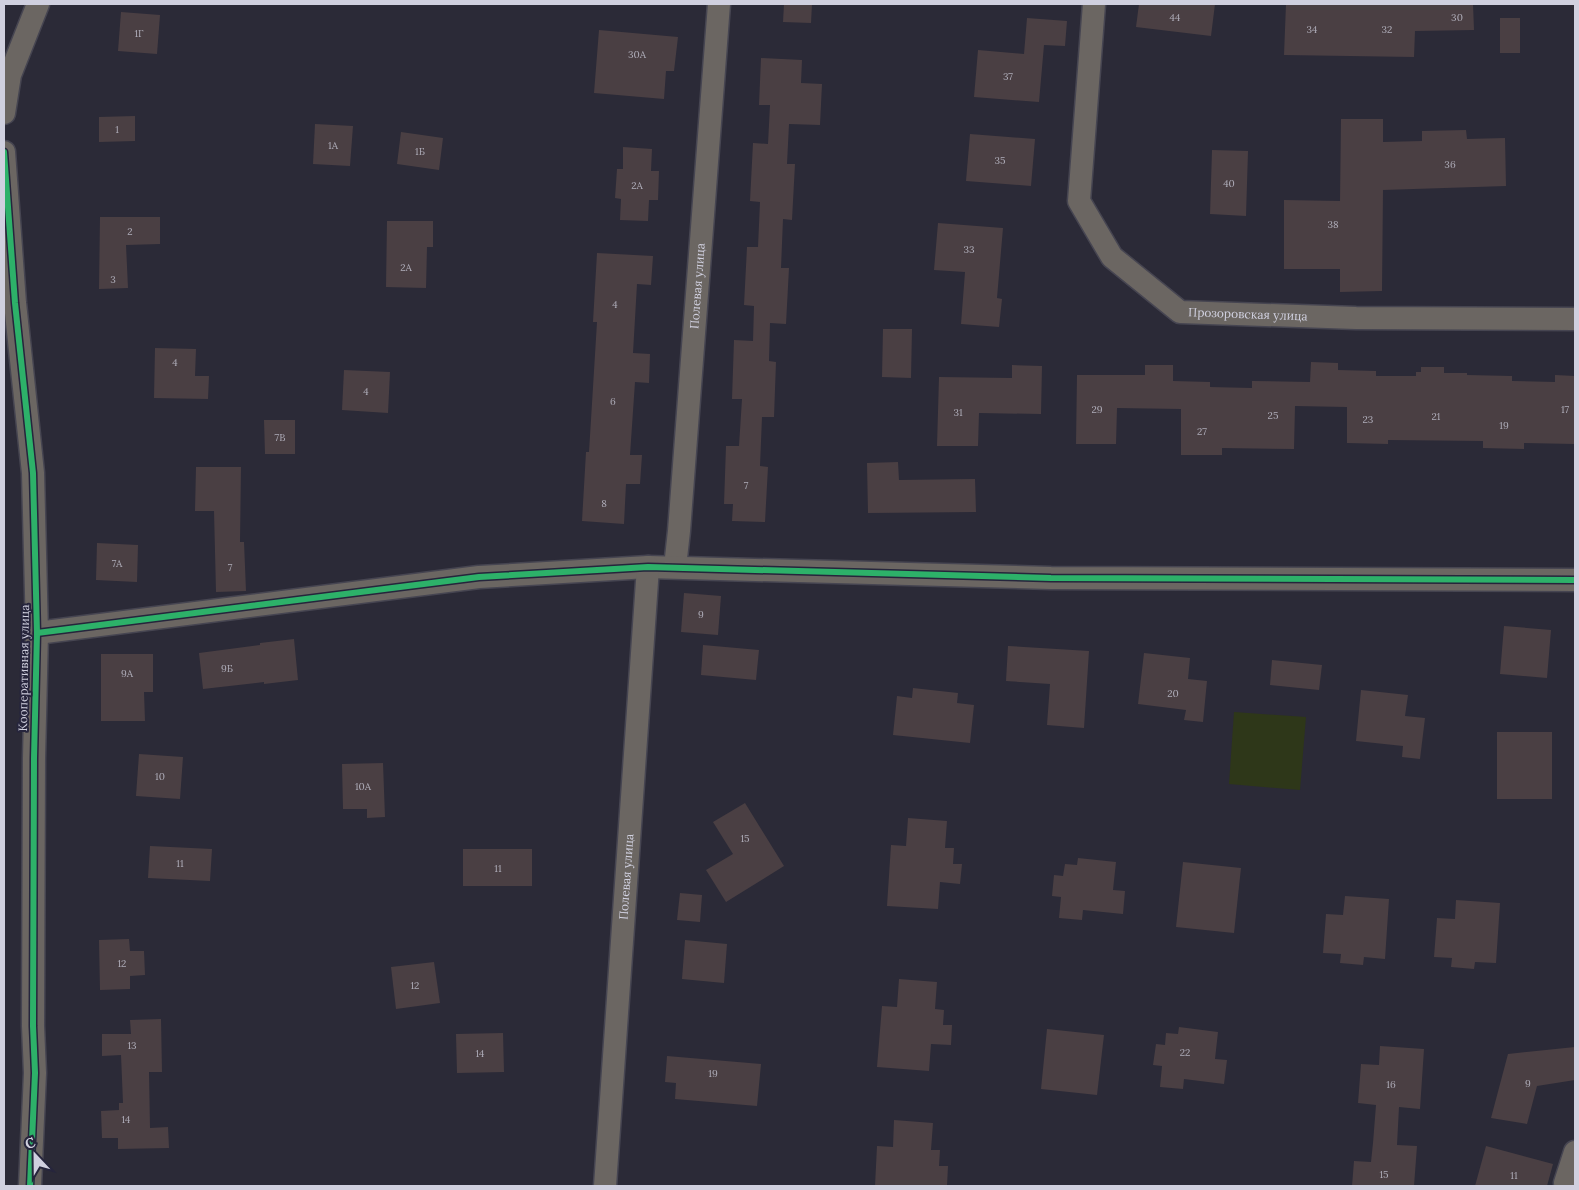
<svg xmlns="http://www.w3.org/2000/svg" width="1579" height="1190" viewBox="0 0 1579 1190" font-family="Lora,serif">
	<rect width="100%" height="100%" fill="#2b2a37"/>
	<polygon fill="#2e3719" points="1234,712 1306,717 1300,790 1229,784"/>
	<g fill="#4a3f43">
		<polygon points="784,4 812,4 811,23 783,22"/>
		<polygon points="1139,4 1215,4 1211,36 1136,27"/>
		<polygon points="1286,4 1473,4 1474,30 1415,31 1414,57 1284,55"/>
		<polygon points="121,12 160,15 157,54 118,51"/>
		<polygon points="1027,18 1067,21 1065,46 1044,45 1039,102 974,97 978,50 1024,54"/>
		<rect x="1500" y="18" width="20" height="35"/>
		<polygon points="599,30 678,37 674,71 666,71 664,99 594,93"/>
		<polygon points="761,58 802,60 801,83 822,84 820,125 789,124 787,164 795,164 792,220 783,219 781,268 789,268 786,324 770,323 769,361 776,362 774,417 762,417 760,466 768,467 765,522 732,521 733,504 724,504 726,446 739,446 742,399 732,399 734,340 753,341 754,306 744,305 747,247 758,247 760,202 750,201 753,143 768,144 770,105 759,105"/>
		<polygon points="135,116 135,141 99,142 99,117"/>
		<polygon points="1341,119 1383,119 1383,142 1422,141 1422,131 1466,130 1467,139 1505,138 1506,186 1383,190 1382,291 1340,292 1340,269 1284,269 1284,200 1340,201"/>
		<polygon points="315,124 353,126 350,166 313,164"/>
		<polygon points="401,132 443,138 439,170 397,164"/>
		<polygon points="970,134 1035,139 1031,186 966,181"/>
		<polygon points="623,147 652,149 651,171 659,171 658,200 649,200 648,221 620,220 621,199 615,198 617,169 623,169"/>
		<polygon points="1212,150 1248,151 1246,216 1210,214"/>
		<polygon points="100,217 160,217 160,244 126,245 128,288 99,289"/>
		<polygon points="387,221 433,221 433,247 427,247 426,288 386,287"/>
		<polygon points="938,223 1003,228 997,298 1002,299 999,327 961,324 965,272 934,270"/>
		<polygon points="597,253 653,256 651,285 637,284 633,353 650,354 649,383 635,382 630,455 642,455 640,484 626,484 624,524 582,521 586,452 589,452 597,322 593,322"/>
		<polygon points="883,329 912,329 911,378 882,377"/>
		<polygon points="155,348 196,349 195,376 209,376 208,399 154,398"/>
		<polygon points="1311,362 1338,363 1338,370 1376,371 1376,376 1416,376 1416,372 1421,372 1421,367 1444,367 1444,373 1467,373 1467,375 1512,376 1512,381 1555,382 1555,375 1575,376 1575,444 1524,443 1524,449 1483,448 1483,441 1388,440 1388,444 1347,443 1347,407 1295,406 1294,449 1222,448 1222,455 1181,455 1181,409 1117,408 1116,444 1076,444 1077,375 1145,375 1145,365 1173,365 1173,381 1210,382 1210,387 1252,388 1252,381 1310,382"/>
		<polygon points="1012,365 1042,366 1041,414 979,413 978,446 937,446 939,377 1012,378"/>
		<polygon points="344,370 390,372 388,413 342,410"/>
		<polygon points="264,420 295,420 295,454 265,454"/>
		<polygon points="898,462 899,480 975,479 976,512 868,513 867,463"/>
		<polygon points="196,467 241,467 240,542 244,542 246,591 216,592 214,511 195,511"/>
		<polygon points="97,543 138,545 137,582 96,580"/>
		<polygon points="684,593 721,596 718,635 681,632"/>
		<polygon points="1504,626 1551,630 1547,678 1500,674"/>
		<polygon points="294,639 298,680 264,684 264,682 203,689 199,653 260,645 260,643"/>
		<polygon points="703,645 759,650 756,680 701,675"/>
		<polygon points="1008,646 1089,651 1084,728 1047,725 1050,684 1006,681"/>
		<polygon points="1144,653 1190,658 1188,679 1207,681 1203,722 1184,720 1186,710 1138,704"/>
		<polygon points="101,654 153,654 153,692 144,692 145,721 101,721"/>
		<polygon points="1272,660 1322,665 1319,690 1270,685"/>
		<polygon points="913,688 958,693 957,703 974,705 970,743 893,735 897,696 912,698"/>
		<polygon points="1361,690 1408,695 1405,716 1425,718 1420,759 1402,757 1403,746 1356,741"/>
		<rect x="1497" y="732" width="55" height="67"/>
		<polygon points="139,754 183,757 180,799 136,796"/>
		<polygon points="383,763 385,817 367,818 367,809 343,809 342,764"/>
		<polygon points="745,803 784,866 726,902 706,870 733,854 713,822"/>
		<polygon points="908,818 947,821 945,848 954,848 953,864 962,864 960,884 940,882 938,909 887,906 891,845 906,846"/>
		<polygon points="150,846 212,849 210,881 148,878"/>
		<rect x="463" y="849" width="69" height="37"/>
		<polygon points="1078,858 1116,862 1113,890 1125,891 1123,914 1083,910 1082,920 1059,918 1061,897 1052,896 1054,875 1063,876 1065,864 1077,865"/>
		<polygon points="1183,862 1241,868 1234,933 1176,927"/>
		<polygon points="680,893 702,895 700,922 677,920"/>
		<polygon points="1345,896 1389,899 1385,959 1364,957 1363,965 1340,963 1341,954 1323,953 1326,914 1343,915"/>
		<polygon points="1456,900 1500,903 1496,963 1475,962 1474,969 1451,967 1452,958 1434,957 1437,918 1455,919"/>
		<polygon points="129,939 130,951 144,951 145,975 130,976 130,989 100,990 99,940"/>
		<polygon points="685,940 727,944 724,983 682,979"/>
		<polygon points="434,962 440,1003 396,1009 391,967"/>
		<polygon points="899,979 937,982 935,1009 944,1010 943,1025 952,1025 951,1045 931,1044 929,1071 877,1067 882,1006 897,1007"/>
		<polygon points="161,1019 162,1072 149,1072 150,1128 168,1127 169,1148 118,1149 118,1138 102,1138 101,1111 119,1110 119,1103 123,1103 121,1055 102,1056 102,1034 131,1034 130,1020"/>
		<polygon points="1179,1027 1218,1032 1215,1059 1227,1060 1224,1084 1184,1079 1183,1089 1160,1087 1162,1066 1153,1065 1156,1044 1165,1045 1166,1033 1178,1034"/>
		<polygon points="1047,1029 1104,1035 1097,1095 1041,1089"/>
		<polygon points="503,1033 504,1072 457,1073 456,1034"/>
		<polygon points="1380,1046 1424,1049 1420,1109 1399,1107 1397,1145 1417,1146 1414,1186 1352,1186 1354,1161 1371,1162 1373,1143 1376,1105 1358,1103 1361,1064 1379,1065"/>
		<polygon points="1575,1047 1575,1080 1537,1086 1527,1124 1491,1118 1508,1054"/>
		<polygon points="667,1056 761,1064 757,1106 675,1099 676,1083 665,1082"/>
		<polygon points="894,1120 933,1123 931,1150 940,1150 939,1166 948,1166 947,1186 926,1185 926,1186 875,1186 877,1146 893,1147"/>
		<polygon points="1486,1146 1553,1164 1547,1186 1475,1186"/>
	</g>
	<g fill="none" stroke-linecap="round" stroke-linejoin="round">
		<g stroke="#464551" stroke-width="25">
			<g id="minor">
				<path id="s1" d="M1094,4L1079,201L1112,257L1180,312L1356,318L1575,319"/>
				<polyline points="4,113 10,75 38,4"/>
				<polyline points="4,152 15,303 33,473 37,633 34,758 33,1026 35,1073 30,1186"/>
				<path id="s2" d="M675,567L679,531L719,4"/>
				<polyline points="37,633 479,577 648,567 1051,578 1575,580"/>
				<polyline points="1565,1183 1575,1152"/>
				<path id="s3" d="M605,1186L648,567"/>
			</g>
		</g>
		<use href="#minor" stroke="#6b6662" stroke-width="22"/>
		<g stroke="#26253c" stroke-width="9">
			<g id="cycleway">
				<polyline points="4,152 15,303 33,473 37,633 34,758 33,1026 35,1073 30,1186"/>
				<polyline points="37,633 479,577 648,567 1051,578 1575,580"/>
			</g>
		</g>
		<use href="#cycleway" stroke="#2db169" stroke-width="6"/>
	</g>
	<g text-anchor="middle" stroke-width="4" stroke-linejoin="round" paint-order="stroke">
		<g font-size="10" fill="#aeacb8">
			<text x="1175" y="21">44</text>
			<text x="1457" y="21">30</text>
			<text x="1312" y="33">34</text>
			<text x="1387" y="33">32</text>
			<text x="139" y="37">1Г</text>
			<text x="637" y="58">30А</text>
			<text x="1008" y="80">37</text>
			<text x="117" y="133">1</text>
			<text x="333" y="149">1А</text>
			<text x="420" y="155">1Б</text>
			<text x="1000" y="164">35</text>
			<text x="1450" y="168">36</text>
			<text x="1229" y="187">40</text>
			<text x="637" y="189">2А</text>
			<text x="1333" y="228">38</text>
			<text x="130" y="235">2</text>
			<text x="969" y="253">33</text>
			<text x="406" y="271">2А</text>
			<text x="113" y="283">3</text>
			<text x="615" y="308">4</text>
			<text x="175" y="366">4</text>
			<text x="366" y="395">4</text>
			<text x="613" y="405">6</text>
			<text x="1097" y="413">29</text>
			<text x="1565" y="413">17</text>
			<text x="958" y="416">31</text>
			<text x="1273" y="419">25</text>
			<text x="1436" y="420">21</text>
			<text x="1368" y="423">23</text>
			<text x="1504" y="429">19</text>
			<text x="1202" y="435">27</text>
			<text x="280" y="441">7В</text>
			<text x="746" y="489">7</text>
			<text x="604" y="507">8</text>
			<text x="117" y="567">7А</text>
			<text x="230" y="571">7</text>
			<text x="701" y="618">9</text>
			<text x="227" y="672">9Б</text>
			<text x="127" y="677">9А</text>
			<text x="1173" y="697">20</text>
			<text x="160" y="780">10</text>
			<text x="363" y="790">10А</text>
			<text x="745" y="842">15</text>
			<text x="180" y="867">11</text>
			<text x="498" y="872">11</text>
			<text x="122" y="967">12</text>
			<text x="415" y="989">12</text>
			<text x="132" y="1049">13</text>
			<text x="1185" y="1056">22</text>
			<text x="480" y="1057">14</text>
			<text x="713" y="1077">19</text>
			<text x="1528" y="1087">9</text>
			<text x="1391" y="1088">16</text>
			<text x="126" y="1123">14</text>
			<text x="1384" y="1178">15</text>
			<text x="1514" y="1179">11</text>
		</g>
		<g font-size="12" fill="#d0d0df" stroke="#26253c">
			<text dy="4" stroke="none"><textPath href="#s2" startOffset="282">Полевая улица</textPath></text>
			<text dy="4" stroke="none"><textPath href="#s1" startOffset="418">Прозоровская улица</textPath></text>
			<text transform="translate(24 668) rotate(-89)" y="4">Кооперативная улица</text>
			<text dy="4" stroke="none"><textPath href="#s3" startOffset="310">Полевая улица</textPath></text>
		</g>
	</g>
	<rect width="1579" height="1190" fill="none" stroke="#d0d0df" stroke-width="10"/>
	<g transform="translate(35 1155) rotate(338)" stroke="#26253c" stroke-width="4" paint-order="stroke">
	<path d="M0-4L9 19L0 12L-9 19Z" fill="#d0d0df"/>
	<text y="-8" font-size="14" font-weight="bold" text-anchor="middle" fill="#d0d0df">С</text>
	</g>
</svg>
